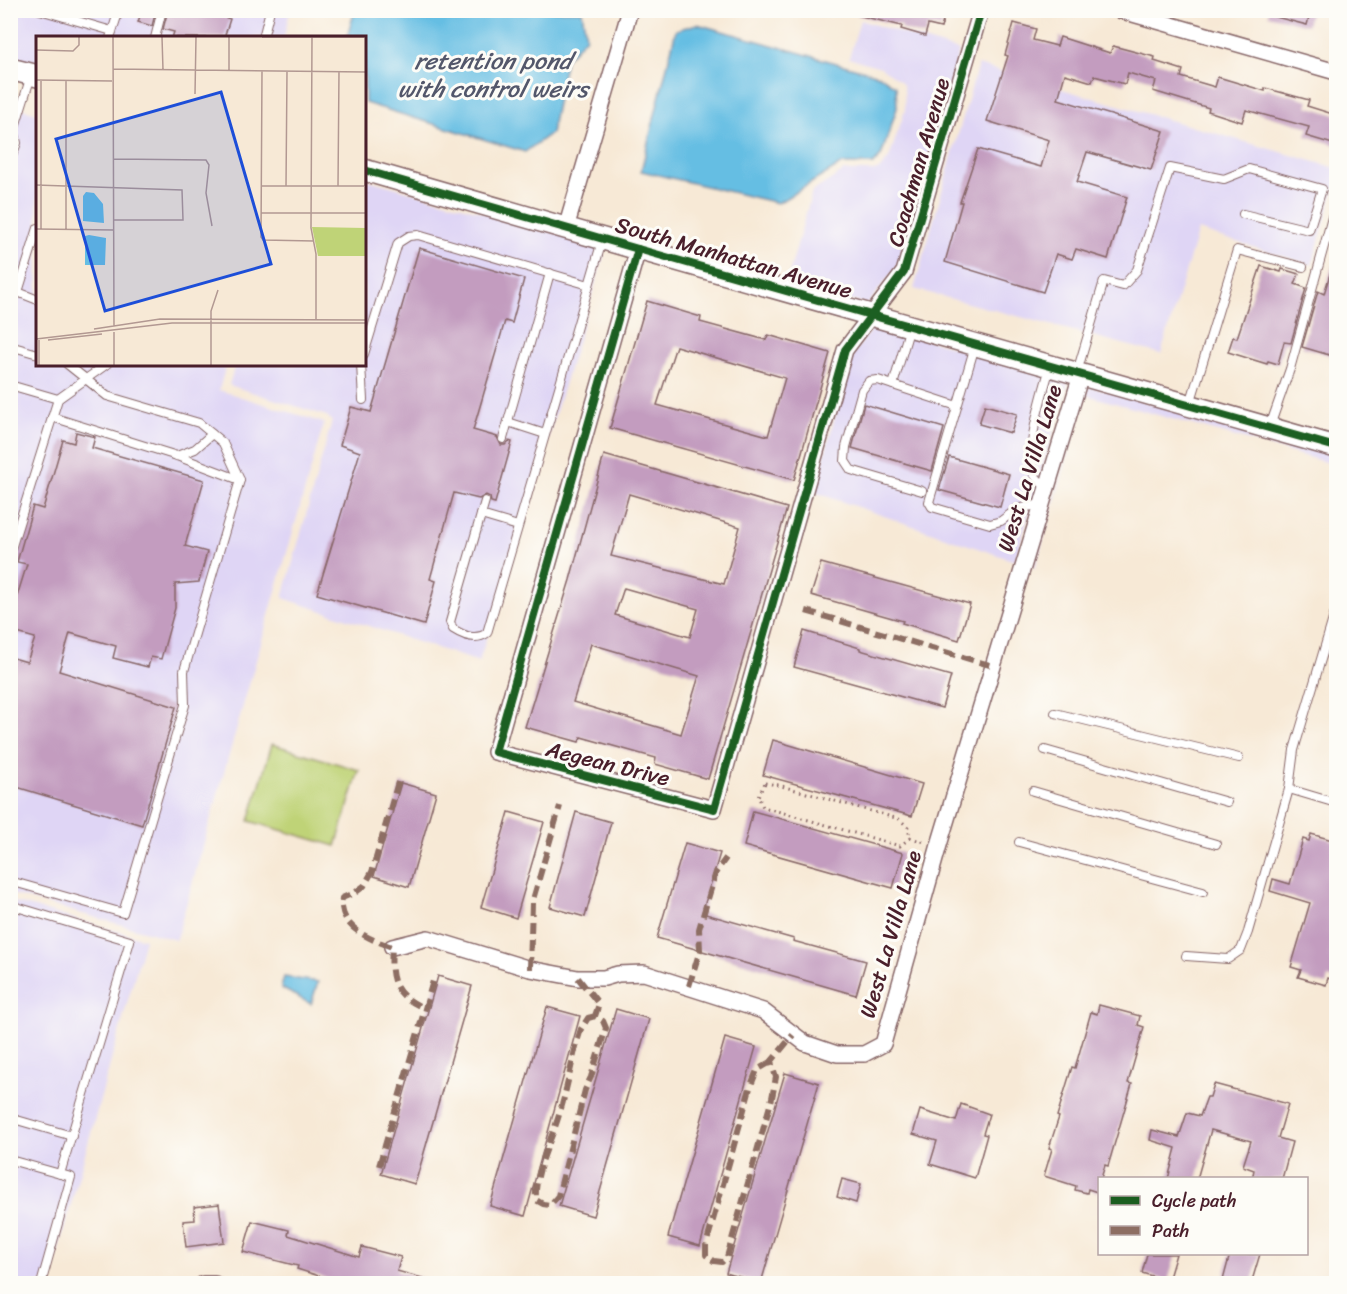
<svg xmlns="http://www.w3.org/2000/svg" width="1347" height="1294" viewBox="0 0 1347 1294" font-family="Sriracha,sans-serif">
	<rect width="100%" height="100%" fill="#fdfcf7"/>
	<filter id="ink" filterUnits="userSpaceOnUse"><feTurbulence type="fractalNoise" baseFrequency=".0167" numOctaves="2"/><feDisplacementMap in="SourceGraphic" scale="12" xChannelSelector="R" yChannelSelector="G"/><feConvolveMatrix kernelMatrix="1 2 1 2 8 2 1 2 1" color-interpolation-filters="sRGB"/></filter>
	<filter id="wash" filterUnits="userSpaceOnUse"><feTurbulence type="fractalNoise" baseFrequency=".008" numOctaves="4" result="noise"/><feDisplacementMap in="SourceGraphic" scale="24" xChannelSelector="R" yChannelSelector="G"/><feGaussianBlur stdDeviation="1.35" result="paint"/><feColorMatrix in="noise" values="0 0 0 0 0 0 0 0 0 0 0 0 0 0 0 0 0 1.4 0 .05"/><feComposite in="paint" operator="in"/></filter>
	<g filter="url(#wash)">
		<rect width="100%" height="100%" fill="#f7e9d6"/>
		<g fill="#dfd5f5">
			<polygon points="10,11 290,11 284,37 38,38 37,68 11,60"/>
			<polygon points="860,20 959,51 896,268 867,305 787,281 812,192 844,171 874,171 880,169 889,158 905,110 904,87 901,82 881,67 849,58"/>
			<polygon points="978,65 1336,168 1336,183 1312,265 1198,230 1161,354 914,289"/>
			<polygon points="10,105 37,113 38,364 226,365 219,390 324,423 176,940 11,894"/>
			<polygon points="365,179 596,244 604,255 479,662 283,598 332,421 327,416 229,385 235,365 364,364"/>
			<polygon points="875,325 1069,380 1015,561 814,492 853,354"/>
			<polygon points="1088,386 1336,455 1336,465 1086,395 1035,568 1033,567"/>
			<polygon points="10,901 145,939 49,1283 11,1283"/>
		</g>
		<polygon fill="#bfd377" stroke="#847951" stroke-width="1.5" points="272,744 359,770 336,846 249,821"/>
		<g fill="#65bee3" stroke="#586e87" stroke-width="1.5">
			<polygon points="355,10 582,11 586,37 566,59 551,133 525,152 365,103 364,38 347,37"/>
			<polygon points="697,24 879,75 896,87 897,108 881,156 873,164 842,164 778,203 641,171 676,30"/>
			<polygon points="284,977 318,982 311,1004 281,988"/>
		</g>
		<g id="blocks">
			<g fill="#c39cbf" fill-rule="evenodd">
				<polygon points="142,10 156,10 152,26 138,22"/>
				<polygon points="168,10 219,10 218,15 230,19 224,38 172,38 174,32 163,29"/>
				<polygon points="858,10 946,10 941,28 928,25 925,36 901,29 902,26 857,15"/>
				<polygon points="1269,10 1311,10 1307,25 1268,15"/>
				<polygon points="1014,23 1036,29 1033,40 1057,46 1060,37 1110,53 1113,46 1155,57 1154,61 1183,70 1181,77 1215,87 1218,77 1265,91 1265,88 1309,100 1307,106 1336,115 1336,145 1306,136 1309,127 1246,110 1242,122 1208,111 1209,108 1153,91 1156,81 1128,73 1125,84 1094,76 1092,82 1065,74 1058,99 1164,131 1151,170 1087,152 1077,182 1127,197 1108,259 1076,249 1072,259 1056,254 1043,292 945,262 962,202 960,202 978,149 1041,167 1049,140 987,121 1008,56 1005,55"/>
				<polygon points="419,248 524,279 512,323 505,321 473,430 497,437 501,445 505,445 509,441 512,442 495,503 491,502 490,497 486,495 479,499 454,493 430,579 436,581 424,625 317,594 360,452 340,445 351,407 371,412"/>
				<polygon points="1333,264 1336,265 1336,357 1302,347 1318,291 1324,294"/>
				<polygon points="1261,266 1281,272 1282,269 1299,274 1295,284 1306,288 1291,343 1284,342 1278,364 1268,361 1267,364 1228,352 1233,337 1237,338"/>
				<path d="M647,301L701,317L700,322L766,340L768,335L830,353L794,480L610,428ZM676,346L785,378L768,436L657,405Z"/>
				<polygon points="864,404 944,428 932,471 852,448"/>
				<polygon points="985,405 1017,414 1011,433 979,424"/>
				<polygon points="76,432 95,437 92,448 204,480 185,546 207,552 199,582 175,584 175,608 161,659 151,657 148,667 113,658 116,646 70,633 59,671 176,707 142,825 10,785 10,657 27,662 35,638 10,631 10,619 27,564 17,562 33,506 43,509 63,440 74,443"/>
				<path d="M604,455L787,508L708,779L655,764L656,758L581,737L579,742L525,727L570,580ZM629,494L740,527L724,584L611,556ZM624,588L698,609L690,637L615,615ZM591,644L699,676L681,734L573,702Z"/>
				<polygon points="949,457 1009,474 1000,507 939,490"/>
				<polygon points="821,563 970,604 959,640 902,623 903,621 811,595"/>
				<polygon points="804,631 860,648 860,650 951,676 942,708 794,667"/>
				<polygon points="773,740 922,784 912,816 763,775"/>
				<polygon points="401,783 436,793 409,887 374,876"/>
				<polygon points="753,811 903,853 893,888 744,846"/>
				<polygon points="509,812 544,822 516,918 481,907"/>
				<polygon points="576,812 611,822 585,917 550,907"/>
				<polygon points="1311,834 1336,841 1336,981 1328,978 1326,985 1298,977 1301,970 1291,967 1310,903 1270,891 1273,879 1290,884 1303,839 1309,841"/>
				<polygon points="685,843 720,853 702,913 794,939 793,941 866,961 856,995 657,938"/>
				<polygon points="438,976 472,986 415,1184 381,1174"/>
				<polygon points="1099,1005 1140,1016 1138,1025 1144,1027 1128,1083 1132,1084 1108,1166 1105,1165 1097,1192 1088,1189 1087,1193 1075,1190 1076,1186 1044,1176 1052,1149 1049,1148 1059,1117 1057,1116 1072,1067 1075,1068 1091,1012 1097,1014"/>
				<polygon points="547,1007 580,1016 525,1216 490,1206"/>
				<polygon points="616,1009 649,1019 593,1216 559,1206"/>
				<polygon points="725,1038 756,1047 700,1246 668,1237"/>
				<polygon points="785,1073 819,1083 761,1283 726,1273"/>
				<polygon points="1214,1084 1288,1104 1278,1138 1292,1142 1282,1179 1252,1179 1254,1170 1243,1166 1251,1141 1211,1130 1197,1179 1168,1179 1176,1148 1150,1140 1152,1130 1179,1137 1187,1113 1200,1116 1207,1097 1210,1097"/>
				<polygon points="961,1104 989,1114 983,1134 987,1135 975,1178 930,1164 937,1141 913,1134 920,1110 956,1121"/>
				<polygon points="842,1179 861,1184 856,1203 837,1197"/>
				<polygon points="219,1204 224,1242 186,1247 183,1221 195,1220 194,1207"/>
				<polygon points="252,1221 289,1230 288,1235 359,1257 362,1247 401,1257 397,1271 426,1279 426,1284 380,1284 367,1280 366,1284 344,1284 297,1269 298,1266 243,1252"/>
				<polygon points="1147,1254 1176,1254 1168,1281 1142,1273"/>
				<polygon points="1230,1254 1260,1254 1251,1284 1222,1284"/>
			</g>
		</g>
	</g>
	<g filter="url(#ink)">
		<use href="#blocks" fill-opacity="0" stroke="#876667" stroke-width="1.5"/>
		<g fill="none" stroke-linecap="round" stroke-linejoin="round">
			<g stroke="#876667" stroke-width="10">
				<g id="lane">
					<polyline points="40,10 112,31"/>
					<polyline points="110,38 119,10"/>
					<polyline points="155,38 162,10"/>
					<polyline points="263,38 270,10"/>
					<polyline points="10,161 17,143 14,130 31,76"/>
					<polyline points="1327,238 1336,241"/>
					<polyline points="10,289 38,300"/>
					<polyline points="18,292 38,228"/>
					<polyline points="910,327 893,385 957,406"/>
					<polyline points="10,346 38,354"/>
					<polyline points="975,346 929,502 932,507 990,524 1001,521 1017,509 1042,504"/>
					<polyline points="364,354 398,243 409,236 418,235 589,285"/>
					<polyline points="361,364 363,400"/>
					<polyline points="1077,372 1104,281 1123,286 1137,270 1170,168 1224,179 1249,169 1322,189 1309,230 1243,214"/>
					<polyline points="10,385 58,399"/>
					<polyline points="893,385 878,380 869,381 862,390 846,447 845,461 851,470 922,491"/>
					<polyline points="1190,404 1237,250 1303,267"/>
					<polyline points="52,417 177,456 240,480"/>
					<polyline points="508,422 545,434"/>
					<polyline points="1270,426 1290,369 1336,203"/>
					<polyline points="503,439 550,273"/>
					<polyline points="177,456 195,449 212,434"/>
					<path d="M1047,488C1043,484 1036,479 1034,474C1024,451 1043,393 1050,367"/>
					<path d="M485,501L450,622L453,629C464,636 476,641 487,633L602,241"/>
					<polyline points="481,515 518,526"/>
					<polyline points="10,552 58,399 107,364"/>
					<polyline points="1055,713 1239,758"/>
					<polyline points="1045,750 1227,802"/>
					<polyline points="1289,789 1336,803"/>
					<polyline points="1033,791 1216,844"/>
					<polyline points="1019,842 1203,892"/>
					<polyline points="10,881 123,913 185,705 184,671 240,480 223,443 199,423 107,396 67,364"/>
					<polyline points="10,905 130,941 60,1174"/>
					<polyline points="1186,956 1228,959 1241,950 1248,932 1289,789 1294,750 1336,609"/>
					<polyline points="10,1118 72,1136"/>
					<polyline points="10,1160 71,1177 41,1284"/>
				</g>
			</g>
			<g stroke="#876667" stroke-width="18">
				<g id="street">
					<polyline points="1119,10 1336,72"/>
					<polyline points="566,228 630,10"/>
					<polyline points="638,249 495,752 714,809 845,350 904,272 981,10"/>
					<polyline points="392,947 428,938 530,969 578,978 604,978 618,974 644,973 763,1011 805,1043 837,1054 864,1054 883,1044 939,845 1081,375"/>
					<polyline points="203,1284 215,1284"/>
				</g>
			</g>
			<g stroke="#876667" stroke-width="24">
				<g id="secondary">
					<polyline points="10,69 38,76"/>
					<polyline points="364,170 638,249 1336,447"/>
				</g>
			</g>
			<g stroke="#876667" stroke-width="3" stroke-dasharray="1.5 4.5" stroke-linecap="butt">
				<polygon points="765,783 778,785 899,819 908,827 910,838 900,846 763,807 758,796"/>
				<polyline points="910,838 925,842"/>
			</g>
			<use href="#lane" stroke="#fff" stroke-width="8"/>
			<use href="#street" stroke="#fff" stroke-width="15"/>
			<use href="#secondary" stroke="#fff" stroke-width="21"/>
			<g stroke="#8d6e63" stroke-width="6" stroke-dasharray="12 6" stroke-linecap="butt">
				<polyline points="806,611 993,666"/>
				<path d="M398,782L372,872L364,886L356,892L342,898C338,928 370,939 392,947C390,979 392,994 424,1008"/>
				<polyline points="530,969 532,903 560,806"/>
				<path d="M578,978L599,1004L595,1016L603,1021L606,1028L591,1077L585,1090L558,1196L550,1205L543,1204L536,1200C534,1171 551,1142 559,1115C568,1087 572,1057 581,1029L588,1018L595,1016"/>
				<polyline points="689,986 700,950 699,929 716,872 726,858"/>
				<polyline points="771,1062 757,1070 750,1088 706,1245 706,1255 714,1261 722,1262 727,1257 772,1098 776,1077 771,1062 793,1035"/>
				<polyline points="379,1166 433,981"/>
			</g>
			<g stroke="#fdfcf7" stroke-width="11">
				<g id="cycleway">
					<polyline points="364,170 638,249 1336,447"/>
					<polyline points="638,249 495,752 714,809 845,350 904,272 981,10"/>
				</g>
			</g>
			<use href="#cycleway" stroke="#1b5e20" stroke-width="8"/>
		</g>
	</g>
	<g text-anchor="middle" stroke-width="6" stroke-linejoin="round" paint-order="stroke">
		<g font-size="22" fill="#4a1f2b" stroke="#fdfcf7">
			<text transform="translate(918 162) rotate(-74)" y="8">Coachman Avenue</text>
			<text transform="translate(734 257) rotate(16)" y="8">South Manhattan Avenue</text>
			<text transform="translate(1029 468) rotate(-73)" y="8">West La Villa Lane</text>
			<text transform="translate(608 763) rotate(14)" y="8">Aegean Drive</text>
			<text transform="translate(890 934) rotate(-74)" y="8">West La Villa Lane</text>
		</g>
		<g font-size="24" font-style="italic" fill="#53576b" stroke="#fdfcf7">
			<text x="493" y="69">retention pond<tspan x="493" dy="28">with control weirs</tspan></text>
		</g>
	</g>
	<g transform="translate(36 36)">
		<rect width="330" height="330" fill="#f7e9d6"/>
		<path d="M276,191L330,192V220H282Z" fill="#bfd377"/>
		<path d="M50,156L58,157L67,168L68,187L47,185V160ZM53,199L70,202L69,229H49V200Z" fill="#65bee3"/>
		<path fill="none" stroke="#b29892" stroke-width="1.5" d="M77,1L78,290M126,1L127,34M193,1V35M226,1H328M276,1L275,192L280,218V283M0,14L37,15L43,9V1M77,33L330,36M226,35L225,201L227,204L278,205M0,44L76,45M5,44V193M30,44V194M159,58L160,1M78,123L170,124L173,129L170,157L176,190M0,149L146,154L147,184H78M226,150H328M250,150L251,35M302,150L303,35M329,150L330,36M225,177H330M0,193L78,194M58,293L124,283L330,284M78,296V329M0,303L136,287H330M12,304L66,298M3,329V304M175,329V275L182,254"/>
		<path fill="#1d4ed8" fill-opacity="0.15" stroke="#1d4ed8" stroke-width="3" d="M185,56L235,228L69,275L20,103Z"/>
		<rect width="330" height="330" fill="none" stroke="#4a1f2b" stroke-width="3"/>
	</g>
	<rect width="1347" height="1294" fill="none" stroke="#fdfcf7" stroke-width="36"/>
	<rect x="1098" y="1177" width="210" height="78" fill="#fdfcf7" stroke="#b5a4a5" stroke-width="1.5"/>
	<rect x="1110" y="1196" width="30" height="9" fill="#1b5e20" stroke="#b5a4a5" stroke-width="1.5"/>
	<text x="1152" y="1207" font-size="18" fill="#4a1f2b">Cycle path</text>
	<rect x="1110" y="1226" width="30" height="9" fill="#8d6e63" stroke="#b5a4a5" stroke-width="1.5"/>
	<text x="1152" y="1237" font-size="18" fill="#4a1f2b">Path</text>
</svg>
